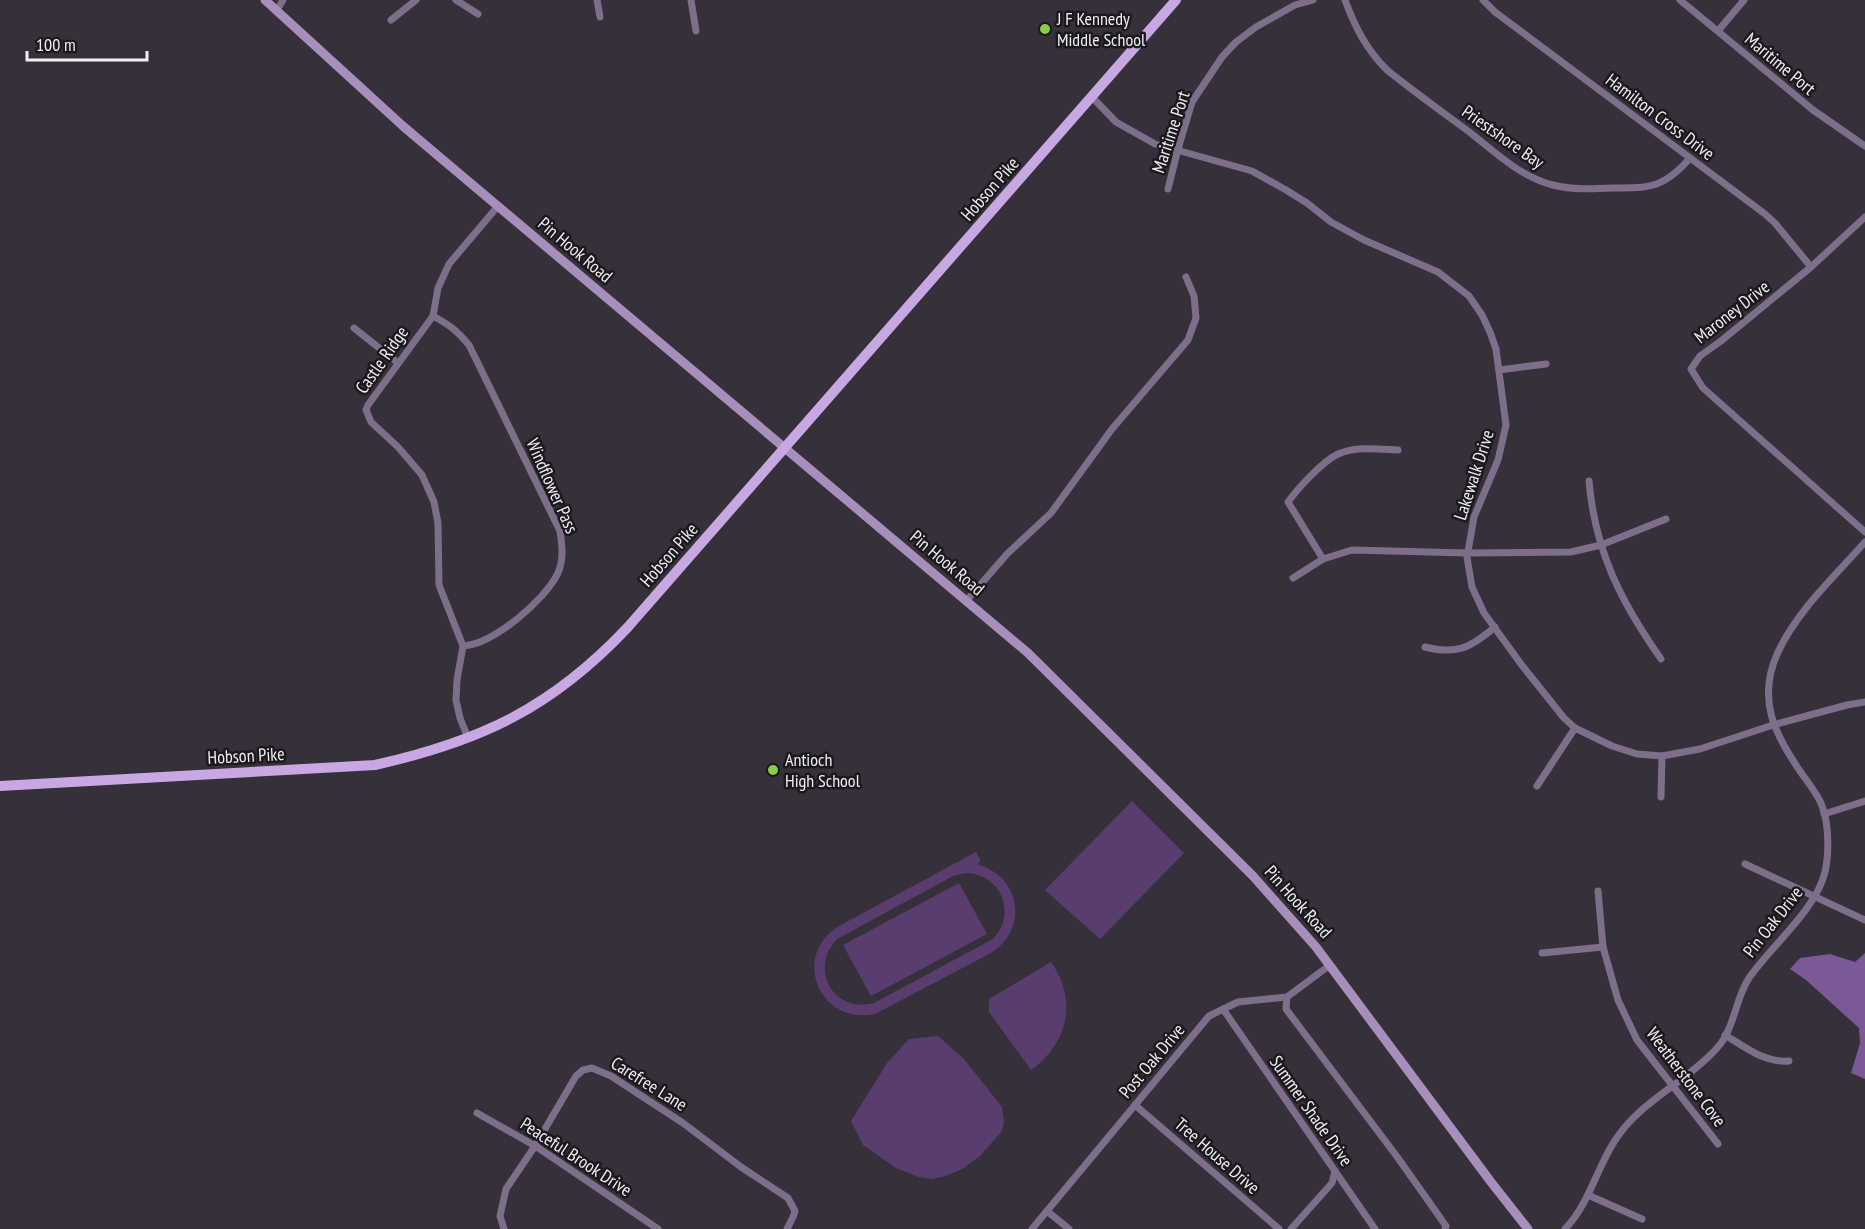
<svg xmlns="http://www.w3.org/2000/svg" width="1865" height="1229" viewBox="0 0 1865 1229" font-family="'PT Sans Narrow',sans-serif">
	<rect width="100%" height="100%" fill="#35303a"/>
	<g fill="#593d6f" fill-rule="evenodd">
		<polygon points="1132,801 1184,853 1100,939 1045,890"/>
		<path d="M976,852L981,861L977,864C1020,876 1030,928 991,953L875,1014C820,1026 790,956 839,926ZM965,873C1000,873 1018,913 993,939L874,1003C834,1014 808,969 837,939L953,876Z"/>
		<polygon points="959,883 987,934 871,996 843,945"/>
		<path d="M1051,962C1078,1000 1068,1044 1031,1070L989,1012V999Z"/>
		<polygon points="938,1036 964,1059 1002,1107 1004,1122 1002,1131 980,1156 962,1169 946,1176 932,1179 919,1177 896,1168 863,1145 851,1121 887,1063 909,1039"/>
	</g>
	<polygon fill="#7b5896" points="1865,953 1865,1079 1851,1073 1860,1043 1859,1028 1806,980 1790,969 1800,958 1830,954 1855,962"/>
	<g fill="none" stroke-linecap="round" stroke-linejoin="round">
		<g stroke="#7d6e8a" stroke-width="7">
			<polyline points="456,0 478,14"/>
			<polyline points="597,0 600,17"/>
			<polyline points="691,0 696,31"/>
			<path d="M1345,0C1355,27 1366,49 1387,70C1413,91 1441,111 1468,131C1494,151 1520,177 1553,185C1572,190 1593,189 1613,188C1650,188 1664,188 1690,158"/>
			<polyline points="1483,0 1495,12 1765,214 1775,223 1811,267"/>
			<polyline points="1680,0 1813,110 1865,146"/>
			<polyline points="277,10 283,0"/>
			<polyline points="391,20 416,0"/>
			<polyline points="1718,31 1744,0"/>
			<polyline points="1092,97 1116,122 1155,144 1252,171 1286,190 1307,203 1331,222 1364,240 1438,272 1469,296 1482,315 1490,332 1496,349 1506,425 1498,460 1474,517 1467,557 1472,587 1484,613 1521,664 1564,718 1575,728 1612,746 1637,754 1662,756 1700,749 1773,725 1847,705 1865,702"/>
			<polyline points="1168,189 1178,149 1192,102 1222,57 1236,42 1256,27 1295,5 1313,0"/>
			<polyline points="1865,217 1811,267 1721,341 1700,356 1691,369 1703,388 1865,532"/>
			<path d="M433,316C448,324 458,331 469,345L560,531C562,545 564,559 558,573C545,600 494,644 463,646"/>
			<polyline points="354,328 398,363"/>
			<polyline points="1499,370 1546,364"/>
			<path d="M1589,481C1595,551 1621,602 1661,659"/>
			<path d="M1323,559L1288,502C1298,488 1323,461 1338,454C1356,446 1379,449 1398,450"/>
			<polyline points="1293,578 1323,559 1352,550 1467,553 1571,552 1601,545 1666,519"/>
			<polyline points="967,600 1007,554 1051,513 1112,429 1188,340 1196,318 1194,296 1186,277"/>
			<path d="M1425,647C1457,655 1470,648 1495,627"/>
			<polyline points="468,738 460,718 456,700 457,680 463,646 439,585 438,523 434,502 422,475 398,447 371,422 366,410 368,405 433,316 438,288 449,264 498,206"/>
			<polyline points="1537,786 1575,728"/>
			<polyline points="1661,797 1662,756"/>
			<polyline points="1824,814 1865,801"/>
			<polyline points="1745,864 1865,920"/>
			<polyline points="1598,891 1603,947 1618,1000 1637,1040 1718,1144"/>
			<polyline points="1542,953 1603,947"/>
			<polyline points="1287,997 1286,1009 1398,1158 1446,1226 1445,1229"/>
			<polyline points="1223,1009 1375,1229"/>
			<path d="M1725,1035C1745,1047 1764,1063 1789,1061"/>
			<polyline points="1135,1105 1279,1229"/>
			<polyline points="477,1113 537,1147 658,1229"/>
			<polyline points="1588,1195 1642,1219"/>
			<polyline points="1047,1211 1069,1229"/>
			<polyline points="504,1229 500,1216 506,1189 535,1146 576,1076 583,1070 592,1068 611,1076 683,1123 741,1167 788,1198 795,1211 793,1217 787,1229"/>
			<polyline points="1032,1229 1209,1016 1238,1002 1287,997 1330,965"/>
			<polyline points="1291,1229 1332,1183 1335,1171"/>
			<path d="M1565,1229C1589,1204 1596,1170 1614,1142C1639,1101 1686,1083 1717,1048C1735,1028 1735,999 1749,978C1771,946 1816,910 1825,872C1829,855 1829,825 1823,809C1820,797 1809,784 1802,774C1775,735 1756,700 1778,652C1798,610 1834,577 1865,542"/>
		</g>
		<polyline stroke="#a78fbc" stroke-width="9" points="265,0 404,127 1028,653 1253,876 1316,947 1491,1182 1528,1229"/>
		<path stroke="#c7a8e2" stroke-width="10" d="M0,786L375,765C481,741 552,708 628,627L1176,0"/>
	</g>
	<g fill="#8ace47" stroke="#1b191d" stroke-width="2">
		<circle cx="1045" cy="29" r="6"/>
		<circle cx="773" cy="770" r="6"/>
	</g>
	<g text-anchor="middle" stroke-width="5" stroke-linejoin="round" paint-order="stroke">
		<g font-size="18" fill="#f0edf3" stroke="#1b191d" text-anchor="start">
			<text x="1057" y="25">J F Kennedy<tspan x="1057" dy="21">Middle School</tspan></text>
			<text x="785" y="766">Antioch<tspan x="785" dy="21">High School</tspan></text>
		</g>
		<g font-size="18" fill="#f0edf3" stroke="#1b191d">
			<text transform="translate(1780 64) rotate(40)" y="6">Maritime Port</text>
			<text transform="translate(1660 117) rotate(37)" y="6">Hamilton Cross Drive</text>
			<text transform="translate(1171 132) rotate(-72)" y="6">Maritime Port</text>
			<text transform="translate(1503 137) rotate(35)" y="6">Priestshore Bay</text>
			<text transform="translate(990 189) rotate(-49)" y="6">Hobson Pike</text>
			<text transform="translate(575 250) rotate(40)" y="6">Pin Hook Road</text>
			<text transform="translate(1732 312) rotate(-38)" y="6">Maroney Drive</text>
			<text transform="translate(382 360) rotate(-55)" y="6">Castle Ridge</text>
			<text transform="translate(1474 475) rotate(-72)" y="6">Lakewalk Drive</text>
			<text transform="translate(552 486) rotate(66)" y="6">Windflower Pass</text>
			<text transform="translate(669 555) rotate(-49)" y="6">Hobson Pike</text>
			<text transform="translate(947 563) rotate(40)" y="6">Pin Hook Road</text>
			<text transform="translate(246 756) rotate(-3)" y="6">Hobson Pike</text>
			<text transform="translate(1298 902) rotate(48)" y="6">Pin Hook Road</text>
			<text transform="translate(1773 922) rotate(-52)" y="6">Pin Oak Drive</text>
			<text transform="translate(1152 1061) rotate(-50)" y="6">Post Oak Drive</text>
			<text transform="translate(1686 1077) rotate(53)" y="6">Weatherstone Cove</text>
			<text transform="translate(649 1084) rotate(32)" y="6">Carefree Lane</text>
			<text transform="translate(1311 1111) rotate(55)" y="6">Summer Shade Drive</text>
			<text transform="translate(1217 1156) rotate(41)" y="6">Tree House Drive</text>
			<text transform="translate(576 1157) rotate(33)" y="6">Peaceful Brook Drive</text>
		</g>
	</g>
	<path d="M27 51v9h120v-9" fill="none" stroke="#f0edf3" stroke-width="3"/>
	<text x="36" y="51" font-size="18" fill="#f0edf3" stroke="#1b191d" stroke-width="4.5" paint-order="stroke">100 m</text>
</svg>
